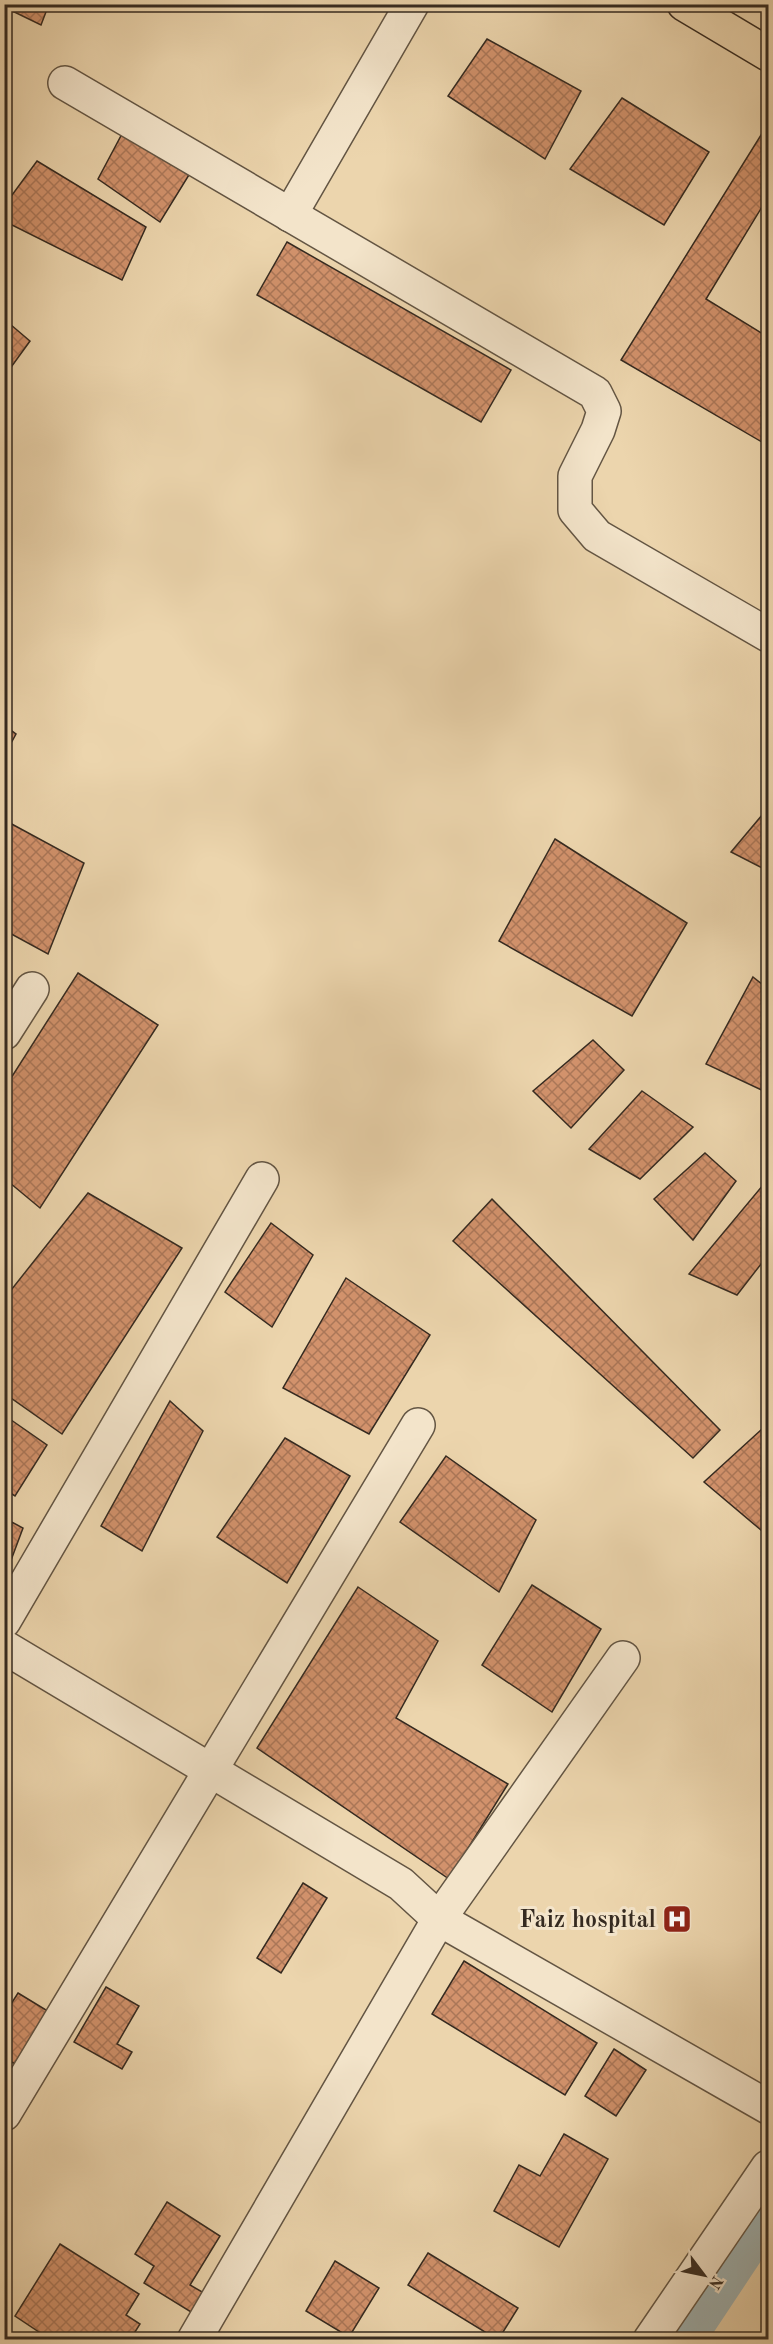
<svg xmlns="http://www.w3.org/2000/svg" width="773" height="2344" viewBox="0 0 773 2344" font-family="'Old Standard TT',serif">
	<defs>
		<pattern id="building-cross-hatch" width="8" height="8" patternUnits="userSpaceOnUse" patternTransform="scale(1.5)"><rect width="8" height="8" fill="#d2926c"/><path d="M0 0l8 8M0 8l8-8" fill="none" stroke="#ab7758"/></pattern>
	</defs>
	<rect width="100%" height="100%" fill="#ecd5ad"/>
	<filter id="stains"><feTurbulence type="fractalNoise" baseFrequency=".00333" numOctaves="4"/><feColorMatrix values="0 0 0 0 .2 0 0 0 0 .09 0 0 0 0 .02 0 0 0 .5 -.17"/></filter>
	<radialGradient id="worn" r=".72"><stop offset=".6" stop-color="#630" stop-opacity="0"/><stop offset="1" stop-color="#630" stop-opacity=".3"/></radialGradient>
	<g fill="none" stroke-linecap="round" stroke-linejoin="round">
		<polyline stroke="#9fb5b6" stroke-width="36" points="687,2340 768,2218"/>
	</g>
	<g fill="url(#building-cross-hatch)" stroke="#352a20" stroke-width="1.5">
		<polygon points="4,4 49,4 41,25 4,7"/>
		<polygon points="487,39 581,91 545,159 448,96"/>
		<polygon points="622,98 709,152 664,225 570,169"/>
		<polygon points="766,127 768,128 768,197 706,299 768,337 767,445 621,360"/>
		<polygon points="123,132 192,170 160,222 98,179"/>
		<polygon points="37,161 146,227 122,280 4,221 4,206"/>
		<polygon points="287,242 511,370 481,422 257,295"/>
		<polygon points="4,319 30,341 4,377"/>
		<polygon points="4,725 16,734 4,756"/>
		<polygon points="768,808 768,871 731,852"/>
		<polygon points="8,822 84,863 48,954 4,930 4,827"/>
		<polygon points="555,839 687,923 632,1016 499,941"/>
		<polygon points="78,973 158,1025 40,1208 4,1178 4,1089"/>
		<polygon points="753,977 768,989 768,1093 706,1064"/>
		<polygon points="593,1040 624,1070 571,1128 533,1091"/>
		<polygon points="642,1091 693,1127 640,1179 589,1149"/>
		<polygon points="705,1153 736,1181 693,1240 654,1199"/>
		<polygon points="768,1179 768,1255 737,1295 689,1274"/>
		<polygon points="88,1193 182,1248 62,1434 4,1393 4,1299"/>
		<polygon points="492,1199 720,1430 693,1458 453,1241"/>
		<polygon points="271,1223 313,1255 272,1327 225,1292"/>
		<polygon points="346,1278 430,1335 369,1434 283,1388"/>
		<polygon points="170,1401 203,1431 142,1551 101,1526"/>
		<polygon points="4,1415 47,1445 15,1496 4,1489"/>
		<polygon points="762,1429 768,1436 768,1536 704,1482"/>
		<polygon points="285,1438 350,1476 287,1583 217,1537"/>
		<polygon points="446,1456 536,1520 499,1592 400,1522"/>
		<polygon points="4,1518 23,1528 4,1579"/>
		<polygon points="532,1585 601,1629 552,1712 482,1665"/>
		<polygon points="358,1587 438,1641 396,1718 508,1784 449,1879 257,1748"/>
		<polygon points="303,1883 327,1898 281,1973 257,1958"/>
		<polygon points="464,1961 597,2043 565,2095 432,2014"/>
		<polygon points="106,1987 139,2006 117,2044 132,2052 122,2069 74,2042"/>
		<polygon points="18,1993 51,2013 19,2066 4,2058 4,2015"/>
		<polygon points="614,2049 646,2070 616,2116 585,2096"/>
		<polygon points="564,2134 608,2159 559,2247 494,2211 519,2165 540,2176"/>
		<polygon points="167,2202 220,2236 190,2285 204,2293 191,2312 144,2283 154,2266 135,2254"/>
		<polygon points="60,2244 139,2294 126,2315 140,2324 130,2340 51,2340 15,2316"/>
		<polygon points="428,2253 518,2308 498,2340 408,2285"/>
		<polygon points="335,2261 379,2288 349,2337 306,2311"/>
	</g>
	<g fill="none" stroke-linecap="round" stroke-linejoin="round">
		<g stroke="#635543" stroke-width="36">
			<g id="minor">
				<polyline points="65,83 595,393 604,411 598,430 575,476 575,510 597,536 768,635"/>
				<polyline points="290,215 412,4"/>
				<polyline points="4,1033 32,989"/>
				<polyline points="4,1621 262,1179"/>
				<polyline points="4,1647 401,1884 439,1919 194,2340"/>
				<polyline points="623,1658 439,1919 768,2107"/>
				<polyline points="4,2114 418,1425"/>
				<polyline points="650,2340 768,2167"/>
			</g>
		</g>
		<g stroke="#352a20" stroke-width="36">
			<polyline id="major" points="684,4 768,54"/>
		</g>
		<use href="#minor" stroke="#f3e4ca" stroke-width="33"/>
		<use href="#major" stroke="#ecd5ad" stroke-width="33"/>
	</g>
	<defs>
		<g id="hospital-square" transform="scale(1.5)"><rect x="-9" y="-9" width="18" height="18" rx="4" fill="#8f2418" stroke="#f3e4ca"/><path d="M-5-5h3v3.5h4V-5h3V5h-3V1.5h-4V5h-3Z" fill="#fff"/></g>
	</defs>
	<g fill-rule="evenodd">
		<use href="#hospital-square" x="677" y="1919"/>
	</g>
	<g text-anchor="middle" stroke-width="6" stroke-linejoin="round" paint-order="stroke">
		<g font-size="24" font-weight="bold" fill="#352a20" stroke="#f3e4ca" text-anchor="end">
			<text x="656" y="1927">Faiz hospital</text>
		</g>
	</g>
	<rect width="773" height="2344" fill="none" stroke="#ecd5ad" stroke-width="24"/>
	<rect x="6" y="6" width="761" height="2332" fill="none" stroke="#352a20" stroke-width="3"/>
	<rect x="12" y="12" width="749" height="2320" fill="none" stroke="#352a20" stroke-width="1.5"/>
	<g transform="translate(704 2275) rotate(122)" stroke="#f3e4ca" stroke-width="4.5" paint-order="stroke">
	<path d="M0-4.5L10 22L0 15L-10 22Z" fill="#352a20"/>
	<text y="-9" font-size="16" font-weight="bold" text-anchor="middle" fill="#352a20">N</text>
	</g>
	<rect width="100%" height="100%" filter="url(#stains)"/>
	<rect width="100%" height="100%" fill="url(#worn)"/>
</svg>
